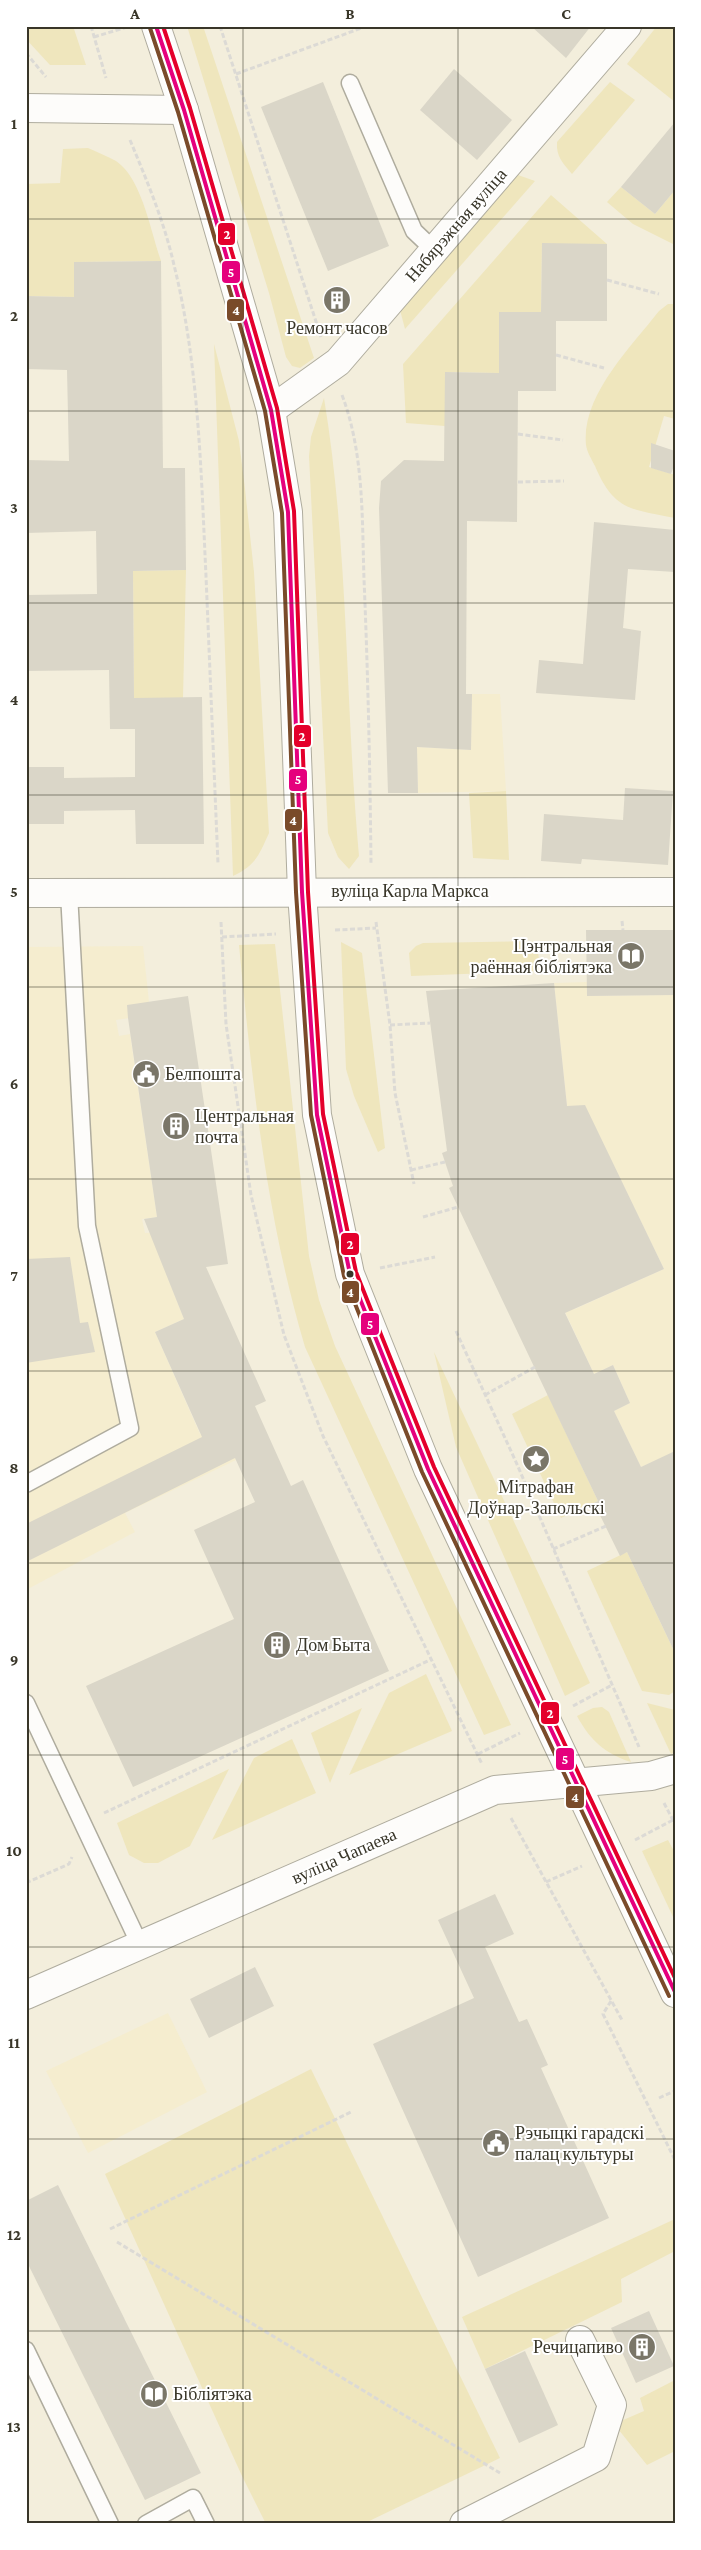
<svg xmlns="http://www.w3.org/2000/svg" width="701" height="2550" viewBox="0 0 701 2550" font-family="'Crimson Pro',serif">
	<rect width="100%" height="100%" fill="#f3eedc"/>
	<g fill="#f5edcf">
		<polygon points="472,694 500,694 506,791 418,793 417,747 471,750"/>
		<polygon points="143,946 149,1002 129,1018 116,1020 119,1036 130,1034 157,1217 142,1219 145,1233 159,1232 166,1273 184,1319 155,1332 200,1434 220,1425 236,1460 125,1513 135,1532 26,1590 26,947"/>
		<polygon points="587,982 587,996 675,995 675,1452 641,1467 614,1411 630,1403 613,1365 594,1374 560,1301 575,1309 664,1269 585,1106 567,1106 554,983"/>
		<polygon points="168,2013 207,2092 88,2153 46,2071"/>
	</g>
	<g fill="#efe6bd">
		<polygon points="26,26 73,26 86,65 50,65 26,39"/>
		<polygon points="187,26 203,26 314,358 300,368 292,366 286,357 269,293"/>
		<polygon points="657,26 675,26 675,102 627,64"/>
		<path d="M610,82L635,100L572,174C563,163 556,157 557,142Z"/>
		<path d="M88,148C97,152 107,156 116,161C142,178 151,233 161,261L74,262V297L26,296V184L60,183L63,149Z"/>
		<polygon points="518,175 535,181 405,329 400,310 503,186"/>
		<polygon points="621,187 655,214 675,190 675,245 633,224 607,202"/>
		<polygon points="551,195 607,244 542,244 541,312 499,312 499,373 445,372 445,426 406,423 403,364"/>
		<path d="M668,304H675V419L664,416L649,467L675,475V518C631,509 614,511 595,466C592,460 587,452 586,445C581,396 631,347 659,311Z"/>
		<path d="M214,344L239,441L245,489L254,572L269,833C259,855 256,865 233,876Z"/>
		<path d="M324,398C349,549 345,704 359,856L349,869L338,857L328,833L309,456L311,437Z"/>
		<polygon points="186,570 183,698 134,698 133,571"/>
		<polygon points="506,791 509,860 473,858 469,793"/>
		<polygon points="537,941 540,971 411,976 409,953 416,946 423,943"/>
		<polygon points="341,942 362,953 385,1148 378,1152 354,1096 346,1069"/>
		<path d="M275,944L309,1256L319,1300L335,1346L511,1725L484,1735L305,1347C266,1216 252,1081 239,945Z"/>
		<polygon points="434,1352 590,1683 565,1696 456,1447"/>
		<polygon points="548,1395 598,1501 561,1518 512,1414"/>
		<polygon points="627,1552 675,1653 675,1691 669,1695 642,1691 587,1571"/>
		<polygon points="426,1674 452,1731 349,1775 389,1693"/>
		<polygon points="647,1703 675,1710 675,1752 671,1754"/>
		<path d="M602,1707L609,1712L631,1762C605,1754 590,1740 577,1716L593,1708Z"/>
		<polygon points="362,1708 330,1783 311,1733"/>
		<polygon points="292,1739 316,1793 212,1840 254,1758"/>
		<polygon points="229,1769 190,1846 158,1863 144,1863 129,1855 117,1823"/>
		<polygon points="668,1840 675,1853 675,1921 642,1851"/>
		<polygon points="311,2069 500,2458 363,2524 266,2524 242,2476 105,2174"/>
		<polygon points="675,2219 675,2251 621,2279 622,2302 485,2369 462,2317"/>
		<polygon points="675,2380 675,2451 647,2465 614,2424 644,2411 640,2398"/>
	</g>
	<g fill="#dad6c8">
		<polygon points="531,26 591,26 566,58"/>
		<polygon points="454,69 512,120 477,160 420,110"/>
		<polygon points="323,82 389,246 328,271 261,107"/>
		<polygon points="675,122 675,190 655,214 621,187"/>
		<polygon points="542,243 607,244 607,321 556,321 556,391 518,391 517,522 467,521 466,694 472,694 471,750 417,747 418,793 388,793 379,508 381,481 404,460 444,461 445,372 499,373 499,312 541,312"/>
		<polygon points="161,261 163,468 185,468 186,570 133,571 134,698 202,697 204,844 136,844 135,810 64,811 64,824 26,824 26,767 64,767 64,778 135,777 135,729 110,729 109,670 26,671 26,595 97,594 96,531 26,533 26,460 69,461 67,370 26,369 26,296 74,297 74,262"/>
		<polygon points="651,443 675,451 675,463 671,474 651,468"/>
		<polygon points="594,522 675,530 675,572 628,569 623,628 641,631 635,700 536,693 539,660 583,664"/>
		<polygon points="625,788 673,791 668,865 582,859 581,864 541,861 544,814 623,820"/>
		<polygon points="586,930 675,930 675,995 587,996"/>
		<polygon points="554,983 567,1106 585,1105 664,1269 565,1313 594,1374 613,1365 630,1403 614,1411 641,1467 675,1451 675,1653 627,1552 620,1556 594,1503 598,1501 449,1188 453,1186 442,1153 447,1151 426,991"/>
		<polygon points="188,996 228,1264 206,1267 266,1401 255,1406 291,1486 303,1480 389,1671 133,1787 86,1686 234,1619 194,1530 255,1502 235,1458 26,1562 26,1524 202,1437 155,1332 184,1319 144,1219 157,1217 128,1018 127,1005"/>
		<polygon points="70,1257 80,1323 88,1322 95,1352 26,1363 26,1259"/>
		<polygon points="495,1894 514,1934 485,1947 519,2022 527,2019 548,2065 541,2068 609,2218 478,2277 373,2044 474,1998 438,1920"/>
		<polygon points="255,1967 274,2006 209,2038 190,1999"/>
		<polygon points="58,2185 201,2473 145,2500 26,2260 26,2201"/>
		<polygon points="649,2311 674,2366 636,2383 611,2328"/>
		<polygon points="525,2351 558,2425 519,2443 485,2369"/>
	</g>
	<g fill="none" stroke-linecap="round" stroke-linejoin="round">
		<g stroke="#afac9e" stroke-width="19">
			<g id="service">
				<polyline points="350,83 414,231 434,250"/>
				<polyline points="26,1484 130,1428 87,1226 69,893"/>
				<polyline points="26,1703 140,1945"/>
				<polyline points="26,2350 110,2524"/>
				<polyline points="146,2524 193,2498 206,2524"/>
			</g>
		</g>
		<g stroke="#afac9e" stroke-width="30">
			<g id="minor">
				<polyline points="26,108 184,110"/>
				<polyline points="271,410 338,362 627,26"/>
				<polyline points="26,893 675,892"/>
				<polyline points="464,2524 596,2457 612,2405 580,2340"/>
			</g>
		</g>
		<g stroke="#afac9e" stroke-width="30">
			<g id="tertiary">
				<polyline points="156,26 184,110 271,410 288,512 302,892 317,1115 350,1274 428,1469 675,1993"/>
				<polyline points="26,1995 495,1790 651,1776 675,1769"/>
			</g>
		</g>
		<g stroke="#dcdad5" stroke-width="3" stroke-dasharray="5 2.5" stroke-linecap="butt">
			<polyline points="91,26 106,78"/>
			<polyline points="220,26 321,337"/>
			<polyline points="94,37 127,27"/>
			<polyline points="26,53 46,77"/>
			<polyline points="236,74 367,26"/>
			<path d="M130,140C147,181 164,221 174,265C199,366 201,472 206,576C210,672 214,768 218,864"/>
			<polyline points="607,280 659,294"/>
			<polyline points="556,355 604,368"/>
			<path d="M342,395C364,453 362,518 364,579C368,674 370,769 371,864"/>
			<polyline points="518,434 563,440"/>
			<polyline points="518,482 564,481"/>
			<polyline points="622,921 623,930"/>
			<polyline points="221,922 226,1024 251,1195 284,1335 323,1436 482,1764"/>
			<polyline points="376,922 390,1025 395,1093 414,1184"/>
			<polyline points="335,930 376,928"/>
			<polyline points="222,937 276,934"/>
			<polyline points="390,1025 430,1023"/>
			<polyline points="411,1170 445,1162"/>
			<polyline points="423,1217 458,1207"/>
			<polyline points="380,1268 435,1257"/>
			<polyline points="456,1331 516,1462 639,1747"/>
			<polyline points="485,1395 535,1367"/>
			<polyline points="553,1549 606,1526"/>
			<polyline points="573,1706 612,1685"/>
			<polyline points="478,1754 520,1733"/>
			<polyline points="664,1803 675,1824"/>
			<polyline points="104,1813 432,1659"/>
			<polyline points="511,1818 622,2020"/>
			<polyline points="635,1840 673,1820"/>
			<polyline points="546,1882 582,1866"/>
			<polyline points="26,1883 69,1864 72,1857"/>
			<polyline points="611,2001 603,2014 675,2160"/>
			<polyline points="659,2098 675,2091"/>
			<polyline points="110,2229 351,2112"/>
			<polyline points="117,2242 500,2473"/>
			<polyline points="543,2524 544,2523"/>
		</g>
		<use href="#service" stroke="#fdfcfa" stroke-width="16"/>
		<use href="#minor" stroke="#fdfcfa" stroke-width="28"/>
		<use href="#tertiary" stroke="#fdfcfa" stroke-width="28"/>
		<g stroke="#fff" stroke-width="8">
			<polyline id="bus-1" points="156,26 184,110 271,410 288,512 302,892 317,1115 350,1274 428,1469 675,1992"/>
		</g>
		<g stroke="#fff" stroke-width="8">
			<polyline id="bus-2" points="150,28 178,112 265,411 282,513 296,892 311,1115 344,1276 422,1472 669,1996"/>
		</g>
		<g stroke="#fff" stroke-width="8">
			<polyline id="bus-3" points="163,26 190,108 277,408 294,511 308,892 323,1114 356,1272 434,1467 675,1978"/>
		</g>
		<use href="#bus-1" stroke="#e5007d" stroke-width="4"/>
		<use href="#bus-2" stroke="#7a4b2a" stroke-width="4"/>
		<use href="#bus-3" stroke="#e4002b" stroke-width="4"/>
	</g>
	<path fill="none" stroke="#393629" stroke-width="1" stroke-opacity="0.55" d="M243,26V2524M458,26V2524M26,219H675M26,411H675M26,603H675M26,795H675M26,987H675M26,1179H675M26,1371H675M26,1563H675M26,1755H675M26,1947H675M26,2139H675M26,2331H675"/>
	<defs>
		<g id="building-disc" transform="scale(1.4375)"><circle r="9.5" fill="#7a7668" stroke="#fff"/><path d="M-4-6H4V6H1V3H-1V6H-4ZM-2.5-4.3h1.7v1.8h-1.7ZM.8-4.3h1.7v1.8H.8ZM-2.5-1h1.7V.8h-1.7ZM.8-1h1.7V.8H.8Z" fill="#fff"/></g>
		<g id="library-disc" transform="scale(1.4375)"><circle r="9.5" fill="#7a7668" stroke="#fff"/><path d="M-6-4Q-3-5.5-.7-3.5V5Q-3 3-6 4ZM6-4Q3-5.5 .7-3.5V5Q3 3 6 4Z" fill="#fff"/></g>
		<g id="civic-disc" transform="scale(1.4375)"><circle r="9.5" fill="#7a7668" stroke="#fff"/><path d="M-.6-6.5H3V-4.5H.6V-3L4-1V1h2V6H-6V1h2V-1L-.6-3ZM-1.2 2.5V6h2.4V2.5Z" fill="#fff"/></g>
		<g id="sight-disc" transform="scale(1.4375)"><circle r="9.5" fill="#7a7668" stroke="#fff"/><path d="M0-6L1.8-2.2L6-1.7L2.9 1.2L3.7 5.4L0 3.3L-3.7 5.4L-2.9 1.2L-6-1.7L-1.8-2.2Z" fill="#fff"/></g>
	</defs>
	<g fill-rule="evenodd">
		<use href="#building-disc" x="337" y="300"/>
		<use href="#library-disc" x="631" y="956"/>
		<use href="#civic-disc" x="146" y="1074"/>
		<use href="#building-disc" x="176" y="1126"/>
		<use href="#sight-disc" x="536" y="1459"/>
		<use href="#building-disc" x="277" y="1645"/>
		<use href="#civic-disc" x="496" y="2143"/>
		<use href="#building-disc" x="642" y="2347"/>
		<use href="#library-disc" x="154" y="2394"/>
	</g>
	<circle fill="#393629" stroke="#fff" stroke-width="2" cx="350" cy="1274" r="4.5"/>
	<g text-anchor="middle" stroke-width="4" stroke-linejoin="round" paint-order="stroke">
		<g font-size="18" fill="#393629" stroke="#fff">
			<text transform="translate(456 225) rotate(-49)" y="6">Набярэжная вуліца</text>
			<text x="410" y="897">вуліца Карла Маркса</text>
			<text transform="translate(344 1856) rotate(-24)" y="6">вуліца Чапаева</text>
		</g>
		<g font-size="18" fill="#393629" stroke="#fff" text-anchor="start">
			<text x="337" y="334" text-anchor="middle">Ремонт часов</text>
			<text x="612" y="952" text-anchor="end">Цэнтральная<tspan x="612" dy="21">раённая бібліятэка</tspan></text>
			<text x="165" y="1080">Белпошта</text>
			<text x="195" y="1122">Центральная<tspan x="195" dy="21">почта</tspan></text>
			<text x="536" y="1493" text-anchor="middle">Мітрафан<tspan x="536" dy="21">Доўнар-Запольскі</tspan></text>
			<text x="296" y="1651">Дом Быта</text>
			<text x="515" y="2139">Рэчыцкі гарадскі<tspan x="515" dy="21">палац культуры</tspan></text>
			<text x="623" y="2353" text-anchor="end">Речицапиво</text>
			<text x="173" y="2400">Бібліятэка</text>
		</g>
	</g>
	<g stroke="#fff" stroke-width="2">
		<rect x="217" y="222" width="19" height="24" rx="5" fill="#e4002b"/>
		<rect x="221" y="260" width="20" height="24" rx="5" fill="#e5007d"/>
		<rect x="226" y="298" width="19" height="24" rx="5" fill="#7a4b2a"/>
		<rect x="293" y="724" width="19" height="24" rx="5" fill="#e4002b"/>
		<rect x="288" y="768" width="20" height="24" rx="5" fill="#e5007d"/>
		<rect x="284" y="808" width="19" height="24" rx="5" fill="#7a4b2a"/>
		<rect x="340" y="1232" width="20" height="24" rx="5" fill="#e4002b"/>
		<rect x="341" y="1280" width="19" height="24" rx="5" fill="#7a4b2a"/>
		<rect x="360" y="1312" width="20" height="24" rx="5" fill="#e5007d"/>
		<rect x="540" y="1701" width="20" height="24" rx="5" fill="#e4002b"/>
		<rect x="555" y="1747" width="20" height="24" rx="5" fill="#e5007d"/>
		<rect x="565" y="1785" width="20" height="24" rx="5" fill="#7a4b2a"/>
	</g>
	<g font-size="14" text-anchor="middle" font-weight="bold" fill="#fff">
		<text x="227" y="239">2</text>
		<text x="231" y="277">5</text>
		<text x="236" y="315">4</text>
		<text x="302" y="741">2</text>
		<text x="298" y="784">5</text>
		<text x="293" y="825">4</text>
		<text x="350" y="1249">2</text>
		<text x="350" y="1297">4</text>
		<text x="370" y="1329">5</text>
		<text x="550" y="1718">2</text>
		<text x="565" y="1764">5</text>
		<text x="575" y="1802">4</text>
	</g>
	<rect width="701" height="2550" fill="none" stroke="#ffffff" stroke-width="55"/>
	<rect x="28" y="28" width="646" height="2494" fill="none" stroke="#393629" stroke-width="2"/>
	<g font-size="16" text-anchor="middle" font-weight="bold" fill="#393629">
		<text x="135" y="19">A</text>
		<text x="350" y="19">B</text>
		<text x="566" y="19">C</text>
		<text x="14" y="129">1</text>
		<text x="14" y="321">2</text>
		<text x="14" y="513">3</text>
		<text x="14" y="705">4</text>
		<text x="14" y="897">5</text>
		<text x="14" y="1089">6</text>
		<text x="14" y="1281">7</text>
		<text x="14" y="1473">8</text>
		<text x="14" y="1665">9</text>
		<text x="14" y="1856">10</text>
		<text x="14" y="2048">11</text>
		<text x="14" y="2240">12</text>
		<text x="14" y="2432">13</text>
	</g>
</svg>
